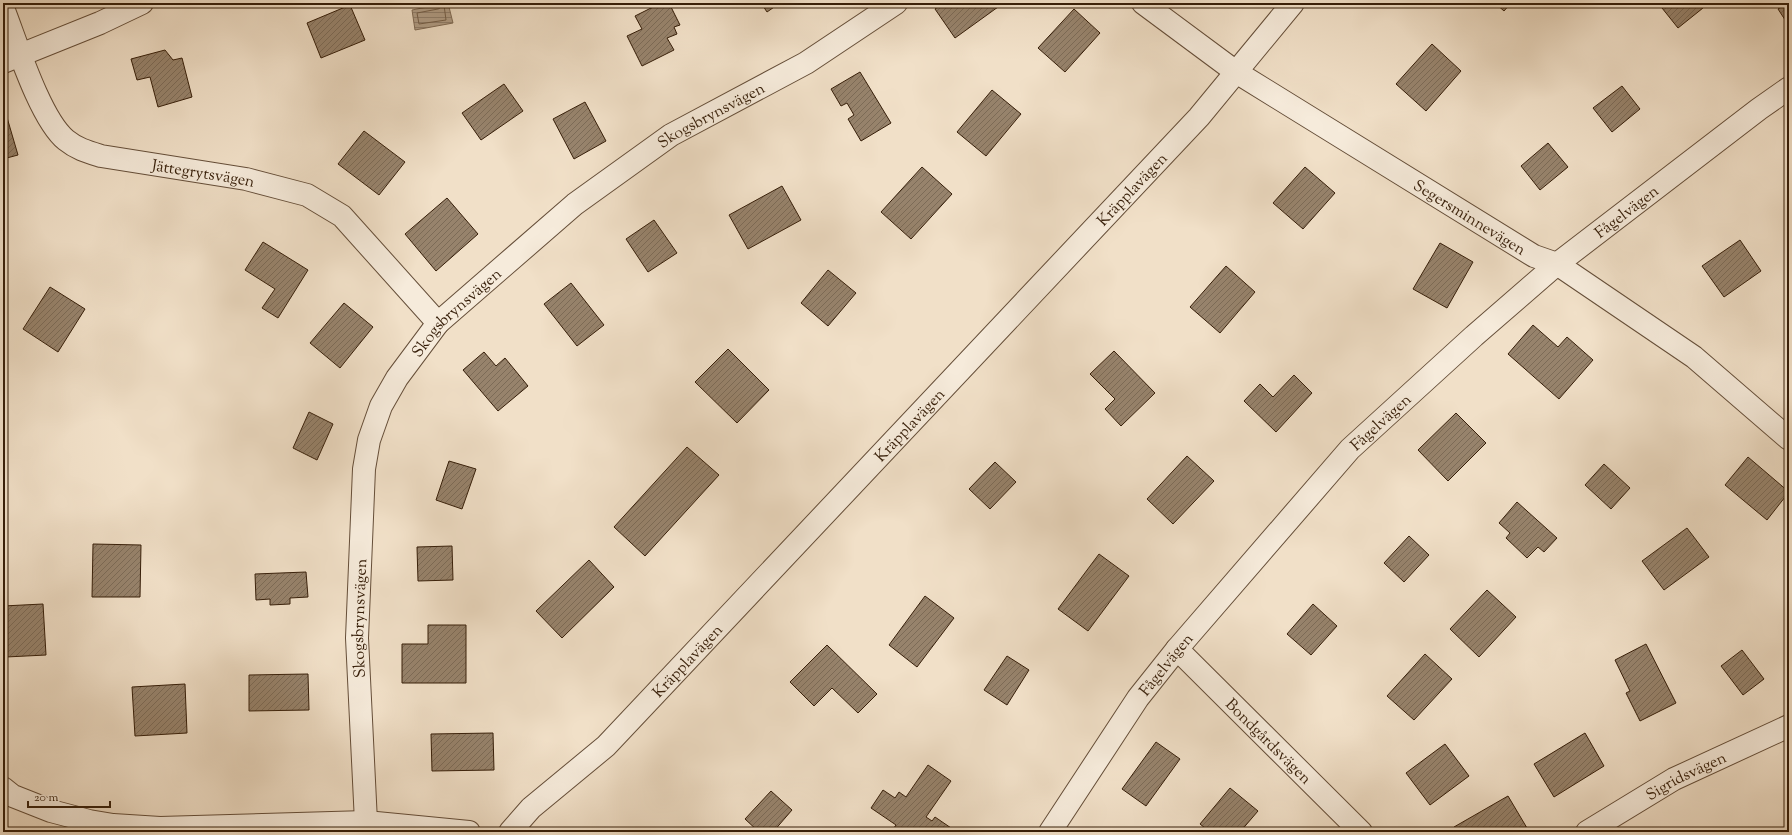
<svg xmlns="http://www.w3.org/2000/svg" width="1792" height="835" viewBox="0 0 1792 835" font-family="'Sorts Mill Goudy',serif">
	<defs>
		<pattern id="water-rules" width="6" height="5" patternUnits="userSpaceOnUse"><rect width="6" height="5" fill="#b19e87"/><path d="M0 2.5h6" fill="none" stroke="#91806d"/></pattern>
		<pattern id="building-hatch" width="6" height="6" patternUnits="userSpaceOnUse"><rect width="6" height="6" fill="#97836c"/><path d="M-1 1l2-2M0 6l6-6M5 7l2-2" fill="none" stroke="#7c6b57"/></pattern>
	</defs>
	<rect width="100%" height="100%" fill="#f1e0c8"/>
	<filter id="stains"><feTurbulence type="fractalNoise" baseFrequency=".005" numOctaves="4"/><feColorMatrix values="0 0 0 0 .2 0 0 0 0 .09 0 0 0 0 .02 0 0 0 .5 -.17"/></filter>
	<radialGradient id="worn" r=".72"><stop offset=".6" stop-color="#630" stop-opacity="0"/><stop offset="1" stop-color="#630" stop-opacity=".3"/></radialGradient>
	<polygon fill="url(#water-rules)" stroke="#806b55" points="448,3 453,23 415,30 412,10"/>
	<g fill="none" stroke-linecap="round" stroke-linejoin="round">
		<polygon stroke="#745e48" stroke-width="1" points="444,5 446,20 419,24 417,13 438,9"/>
	</g>
	<g fill="url(#building-hatch)" stroke="#361e09">
		<polygon points="661,3 669,3 680,25 674,27 677,34 667,38 674,50 642,66 627,36 642,29 635,16"/>
		<polygon points="761,3 780,3 767,12"/>
		<polygon points="943,3 995,3 998,7 955,38 935,9"/>
		<polygon points="1495,3 1511,3 1504,11"/>
		<polygon points="1668,3 1699,3 1703,8 1678,28 1662,8"/>
		<polygon points="1786,3 1789,3 1789,26 1778,9"/>
		<polygon points="350,5 365,40 321,58 307,23"/>
		<polygon points="1074,9 1100,33 1065,72 1038,48"/>
		<polygon points="1432,44 1461,71 1426,111 1396,84"/>
		<polygon points="165,50 173,60 182,58 192,97 158,107 150,77 137,80 131,59"/>
		<polygon points="860,72 891,123 861,141 848,119 854,115 847,103 841,106 831,89"/>
		<polygon points="504,84 523,111 481,140 462,113"/>
		<polygon points="1622,86 1640,109 1612,132 1593,108"/>
		<polygon points="992,90 1021,114 986,156 957,132"/>
		<polygon points="585,102 606,141 574,159 553,119"/>
		<polygon points="6,114 18,155 3,159 3,115"/>
		<polygon points="364,131 405,162 379,195 338,164"/>
		<polygon points="1548,143 1568,167 1540,190 1521,166"/>
		<polygon points="922,167 952,194 911,239 881,212"/>
		<polygon points="1305,167 1335,193 1303,229 1273,203"/>
		<polygon points="782,186 801,220 748,249 729,215"/>
		<polygon points="447,198 478,234 436,271 405,234"/>
		<polygon points="654,220 677,253 648,272 626,239"/>
		<polygon points="1740,240 1761,271 1724,297 1702,266"/>
		<polygon points="263,242 308,270 278,318 262,308 275,289 245,270"/>
		<polygon points="1440,243 1473,262 1447,308 1413,289"/>
		<polygon points="1226,266 1255,292 1220,333 1190,307"/>
		<polygon points="828,270 856,293 828,326 801,303"/>
		<polygon points="571,283 604,325 577,346 544,304"/>
		<polygon points="50,287 85,309 58,352 23,329"/>
		<polygon points="344,303 373,327 340,368 310,343"/>
		<polygon points="1533,325 1558,347 1567,337 1593,360 1559,399 1508,354"/>
		<polygon points="728,349 769,390 737,423 695,382"/>
		<polygon points="1114,351 1155,393 1121,426 1105,409 1115,399 1090,374"/>
		<polygon points="484,352 496,366 505,358 528,386 498,411 463,370"/>
		<polygon points="1294,375 1312,393 1276,432 1244,401 1260,384 1273,397"/>
		<polygon points="309,412 333,424 317,460 293,448"/>
		<polygon points="1456,413 1486,443 1448,481 1418,450"/>
		<polygon points="687,447 719,475 645,556 614,527"/>
		<polygon points="1187,456 1214,481 1173,524 1147,499"/>
		<polygon points="1748,457 1789,492 1767,520 1725,485"/>
		<polygon points="449,461 476,469 462,509 436,500"/>
		<polygon points="995,462 1016,482 990,509 969,489"/>
		<polygon points="1604,464 1630,488 1611,509 1585,485"/>
		<polygon points="1517,502 1557,538 1544,552 1538,547 1527,558 1506,538 1510,533 1499,523"/>
		<polygon points="1687,528 1709,557 1664,590 1642,561"/>
		<polygon points="1409,536 1429,555 1404,582 1384,563"/>
		<polygon points="93,544 141,545 140,597 92,597"/>
		<polygon points="452,546 453,580 418,581 417,547"/>
		<polygon points="1099,554 1129,576 1088,631 1058,609"/>
		<polygon points="589,560 614,587 562,638 536,611"/>
		<polygon points="306,572 308,597 290,598 290,604 270,605 270,599 256,600 255,574"/>
		<polygon points="1487,590 1516,617 1479,657 1450,629"/>
		<polygon points="925,596 954,618 917,667 889,645"/>
		<polygon points="43,604 46,655 6,657 3,606"/>
		<polygon points="1313,604 1337,626 1311,655 1287,634"/>
		<polygon points="428,625 466,625 466,683 402,683 402,644 428,644"/>
		<polygon points="1646,644 1676,703 1640,721 1626,693 1630,691 1615,660"/>
		<polygon points="827,645 877,694 858,713 832,688 814,706 790,682"/>
		<polygon points="1742,650 1764,679 1743,695 1721,666"/>
		<polygon points="1425,654 1452,679 1414,720 1387,696"/>
		<polygon points="1007,656 1029,670 1007,705 984,690"/>
		<polygon points="308,674 309,710 249,711 249,675"/>
		<polygon points="185,684 187,733 135,736 132,687"/>
		<polygon points="493,733 494,770 432,771 431,734"/>
		<polygon points="1585,733 1604,766 1554,797 1534,764"/>
		<polygon points="1156,742 1180,759 1146,806 1122,789"/>
		<polygon points="1445,744 1469,776 1430,805 1406,773"/>
		<polygon points="928,765 951,781 926,817 932,821 935,817 954,830 952,832 891,832 896,825 871,808 883,790 895,798 899,792 906,797"/>
		<polygon points="1230,788 1258,811 1240,832 1210,832 1200,824"/>
		<polygon points="771,791 792,810 773,832 759,832 745,819"/>
		<polygon points="1508,796 1527,828 1520,832 1457,832 1454,827"/>
	</g>
	<g fill="none" stroke-linecap="round" stroke-linejoin="round">
		<g stroke="#654e39" stroke-width="24">
			<g id="minor">
				<path id="s1" d="M1143,3L1236,72L1534,256L1557,264L1694,357L1789,439"/>
				<path id="s2" d="M3,8C16,41 40,119 66,140C77,149 88,152 101,156L246,179L307,195L342,216L438,323"/>
				<polyline points="3,62 100,23 142,3"/>
				<path id="s3" d="M1177,649L1361,832"/>
				<polyline points="3,788 13,796 51,811 89,821 113,825 160,828 366,822 469,832"/>
				<path id="s4" d="M366,822L357,638L364,469L369,440L381,406L397,378L438,323L575,204L671,135L806,63L896,3"/>
				<path id="s5" d="M510,832L531,808L606,746L1199,117L1293,3"/>
				<path id="s6" d="M1050,832L1138,698L1177,649L1350,449L1474,336L1557,264L1759,109L1789,88"/>
				<path id="s7" d="M1587,832L1674,779L1789,726"/>
			</g>
		</g>
		<use href="#minor" stroke="#f6ebdb" stroke-width="22"/>
	</g>
	<g text-anchor="middle" stroke-width="3" stroke-linejoin="round" paint-order="stroke">
		<g font-size="16" fill="#361e09" stroke="#f6ebdb">
			<text dy="6" stroke="none"><textPath href="#s4" startOffset="864">Skogsbrynsvägen</textPath></text>
			<text dy="6" stroke="none"><textPath href="#s2" startOffset="290">Jättegrytsvägen</textPath></text>
			<text dy="6" stroke="none"><textPath href="#s5" startOffset="895">Kräpplavägen</textPath></text>
			<text dy="6" stroke="none"><textPath href="#s6" startOffset="852">Fågelvägen</textPath></text>
			<text dy="6" stroke="none"><textPath href="#s1" startOffset="391">Segersminnevägen</textPath></text>
			<text dy="6" stroke="none"><textPath href="#s4" startOffset="540">Skogsbrynsvägen</textPath></text>
			<text dy="6" stroke="none"><textPath href="#s6" startOffset="528">Fågelvägen</textPath></text>
			<text dy="6" stroke="none"><textPath href="#s5" startOffset="571">Kräpplavägen</textPath></text>
			<text dy="6" stroke="none"><textPath href="#s4" startOffset="204">Skogsbrynsvägen</textPath></text>
			<text dy="6" stroke="none"><textPath href="#s5" startOffset="247">Kräpplavägen</textPath></text>
			<text dy="6" stroke="none"><textPath href="#s6" startOffset="204">Fågelvägen</textPath></text>
			<text dy="6" stroke="none"><textPath href="#s3" startOffset="130">Bondgårdsvägen</textPath></text>
			<text dy="6" stroke="none"><textPath href="#s7" startOffset="114">Sigridsvägen</textPath></text>
		</g>
	</g>
	<rect width="1792" height="835" fill="none" stroke="#f1e0c8" stroke-width="16"/>
	<rect x="4" y="4" width="1784" height="827" fill="none" stroke="#361e09" stroke-width="2"/>
	<rect x="8" y="8" width="1776" height="819" fill="none" stroke="#361e09"/>
	<path d="M28 801v6h82v-6" fill="none" stroke="#361e09" stroke-width="2"/>
	<text x="34" y="801" font-size="12" fill="#361e09" stroke="#f6ebdb" stroke-width="3" paint-order="stroke">20 m</text>
	<rect width="100%" height="100%" filter="url(#stains)"/>
	<rect width="100%" height="100%" fill="url(#worn)"/>
</svg>
